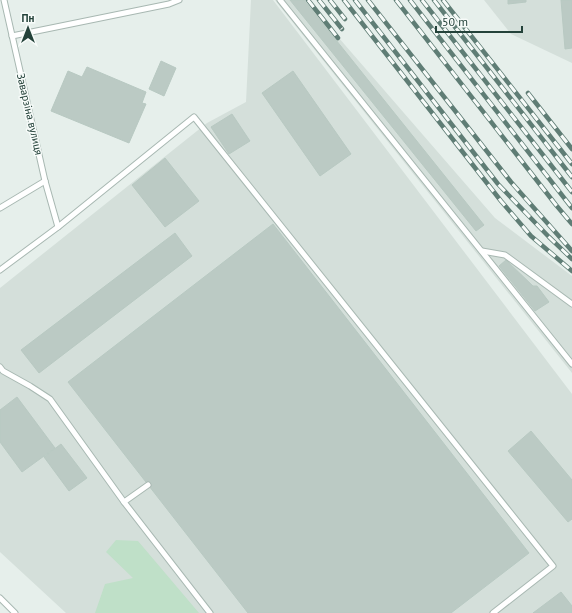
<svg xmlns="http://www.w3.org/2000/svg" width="572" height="613" viewBox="0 0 572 613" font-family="'PT Sans',sans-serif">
	<rect width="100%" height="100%" fill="#e6efeb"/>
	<g fill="#d4dfda">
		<polygon points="251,0 273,0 572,394 572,613 66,613 0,552 0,288 207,123 246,102"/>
		<polygon points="275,0 306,0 495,218 572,276 572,373"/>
		<polygon points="484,0 572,0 572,63 511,34"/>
	</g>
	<polygon fill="#bfe0c8" points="116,540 138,541 199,613 95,613 105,584 133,578 106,552"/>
	<g fill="#bbcac4" stroke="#b8c9c2">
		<polygon points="290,0 304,0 484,225 476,231"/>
		<polygon points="508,0 526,0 526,2 508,4"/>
		<polygon points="561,0 572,0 572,48 565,49"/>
		<polygon points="161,61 176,68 164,96 149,89"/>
		<polygon points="87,67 146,92 142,103 146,104 129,143 51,111 68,71 82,77"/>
		<polygon points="293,71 351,154 320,176 262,93"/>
		<polygon points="232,114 250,141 229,154 211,127"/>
		<polygon points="165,158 199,201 165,227 132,185"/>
		<polygon points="273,224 529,553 451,613 248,613 68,382"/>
		<polygon points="175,233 192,256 39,373 21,350"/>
		<polygon points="506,260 533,286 537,286 549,302 535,311 499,266"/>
		<polygon points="17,397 55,448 22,472 0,442 0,410"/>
		<polygon points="531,431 572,480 572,519 568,522 508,451"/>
		<polygon points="61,444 87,478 69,491 44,457"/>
		<polygon points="561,592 572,606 572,613 533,613"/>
	</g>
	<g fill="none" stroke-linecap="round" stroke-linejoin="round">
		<g stroke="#a8b8b2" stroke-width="7">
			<g id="service">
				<polyline points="4,0 45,181 58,227"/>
				<polyline points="280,0 572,364"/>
				<polyline points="12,36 169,4 179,0"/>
				<polyline points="0,208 45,181"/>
				<polyline points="482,251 505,255 572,304"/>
				<polyline points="0,270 58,227 194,117 553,566 493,613"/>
				<polyline points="0,367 3,371 30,386 50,399 124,502 210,613"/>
				<polyline points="124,502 148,485"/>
				<polyline points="0,598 15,613"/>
			</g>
		</g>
		<use href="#service" stroke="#fff" stroke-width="5"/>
		<g stroke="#5f7d75" stroke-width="4.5">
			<g id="rail">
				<polyline points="308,0 338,38"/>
				<polyline points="319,0 342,29"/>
				<polyline points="330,0 345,19"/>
				<polyline points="344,0 501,201 531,236 572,271"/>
				<polyline points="355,0 498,184 549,237 572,259"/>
				<polyline points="368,0 511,182 572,251"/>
				<polyline points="396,0 556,205 572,224"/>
				<polyline points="410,0 572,208"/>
				<polyline points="422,0 572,192"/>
				<polyline points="434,0 572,177"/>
				<polyline points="443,0 572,164"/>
				<polyline points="528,93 572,149"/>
			</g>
		</g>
		<use href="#rail" stroke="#f7fbf9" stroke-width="3" stroke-dasharray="9" stroke-linecap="butt"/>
	</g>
	<g text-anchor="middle" stroke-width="3" stroke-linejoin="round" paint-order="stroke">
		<g font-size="11" fill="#24423a" stroke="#f7fbf9">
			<text transform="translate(30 114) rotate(77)" y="4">Заварзіна вулиця</text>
		</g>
	</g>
	<g transform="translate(28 28)" stroke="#f7fbf9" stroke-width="3" paint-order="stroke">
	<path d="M0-3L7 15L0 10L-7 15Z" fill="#24423a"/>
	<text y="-6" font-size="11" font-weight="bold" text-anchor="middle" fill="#24423a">Пн</text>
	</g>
	<path d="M436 26v6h86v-6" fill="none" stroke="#24423a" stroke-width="2"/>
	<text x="442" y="26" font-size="12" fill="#24423a" stroke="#f7fbf9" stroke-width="3" paint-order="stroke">50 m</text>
</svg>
